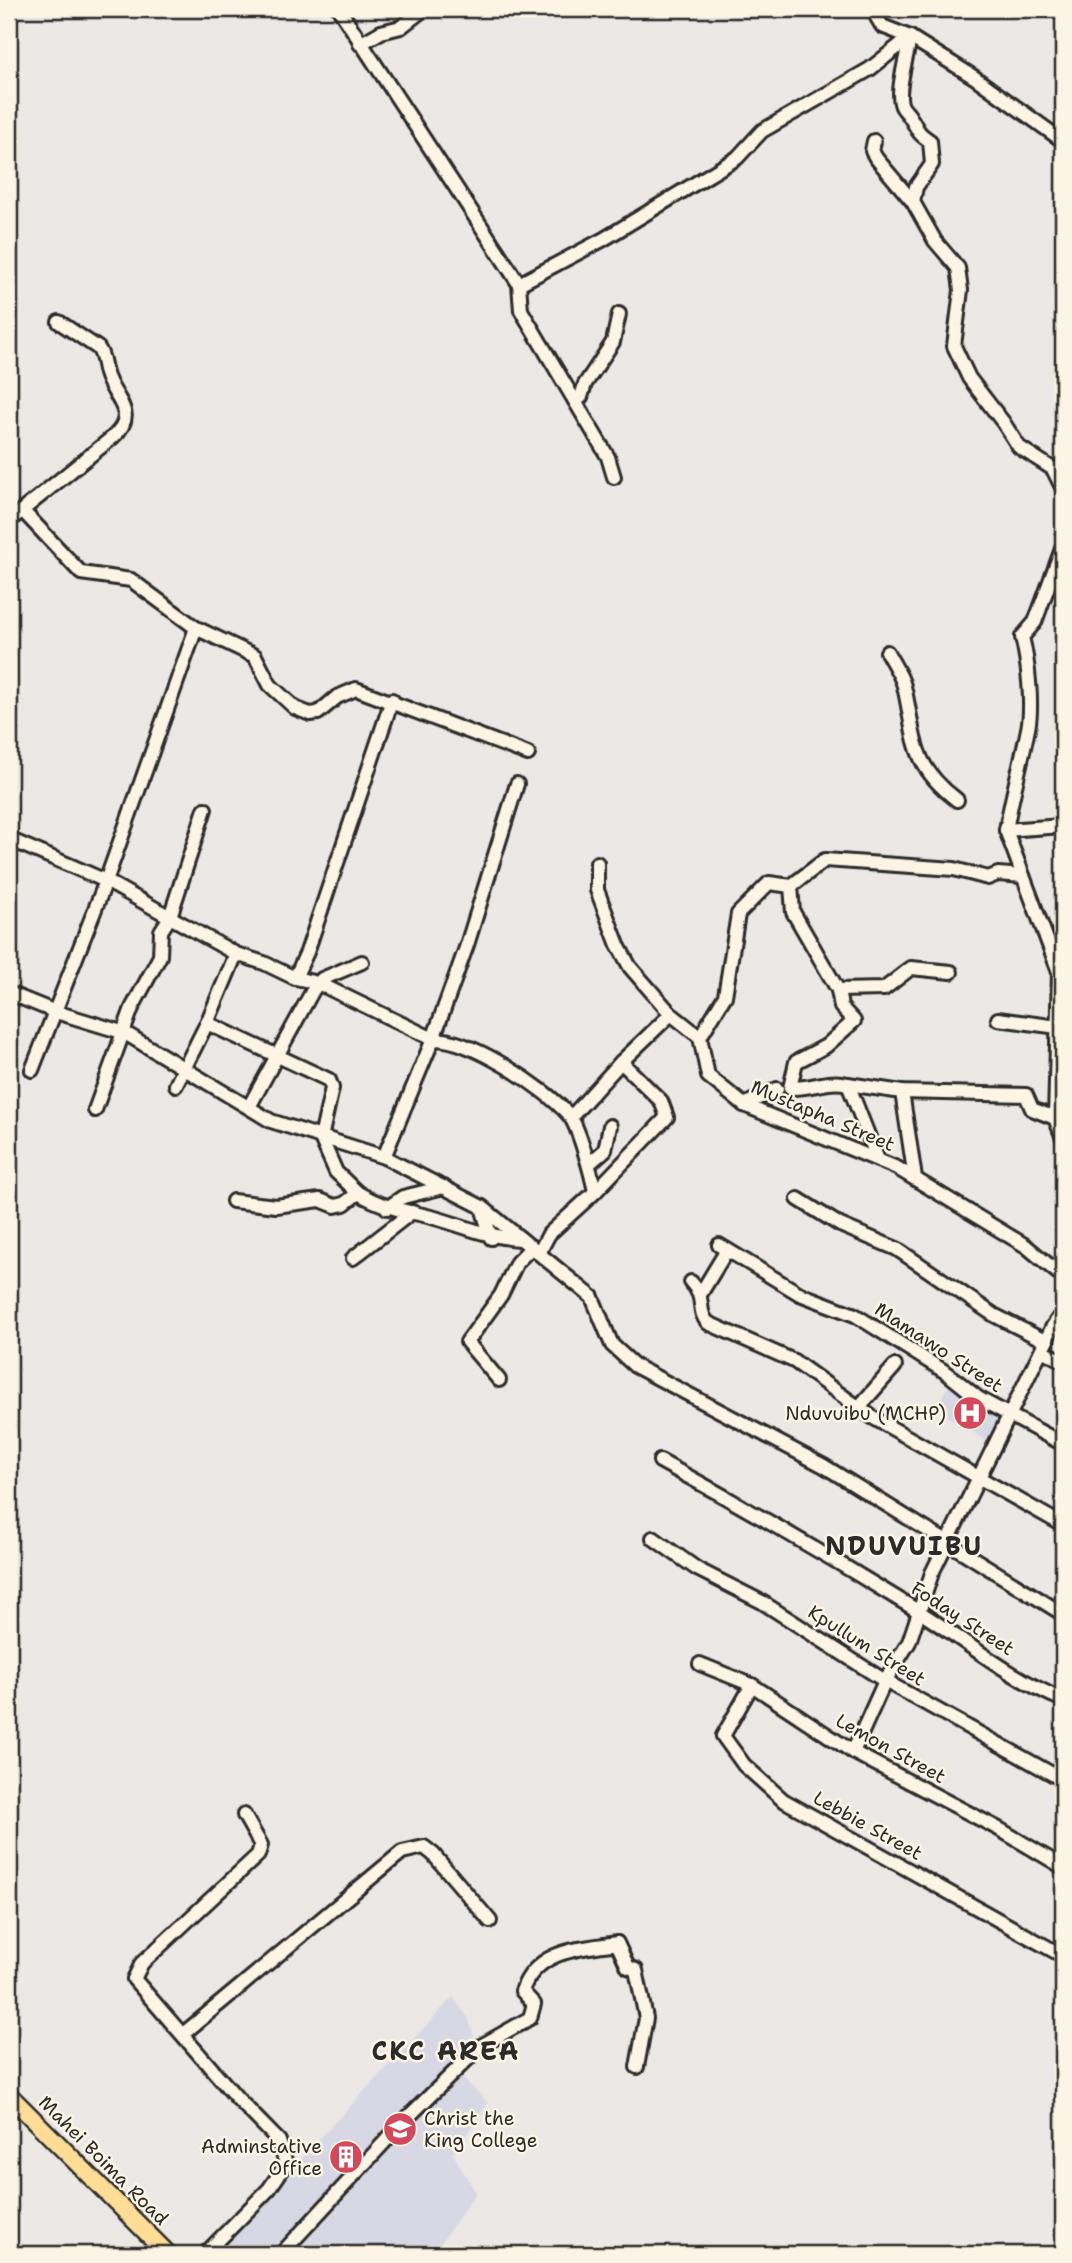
<svg xmlns="http://www.w3.org/2000/svg" width="1072" height="2263" viewBox="0 0 1072 2263" font-family="'Shantell Sans',sans-serif">
	<rect width="100%" height="100%" fill="#ece8e5"/>
	<filter id="ink" filterUnits="userSpaceOnUse"><feTurbulence type="fractalNoise" baseFrequency=".0143" numOctaves="2"/><feDisplacementMap in="SourceGraphic" scale="14" xChannelSelector="R" yChannelSelector="G"/><feConvolveMatrix kernelMatrix="1 2 1 2 8 2 1 2 1" color-interpolation-filters="sRGB"/></filter>
	<g filter="url(#ink)">
		<g fill="#d8d8e5">
			<polygon points="950,1383 1004,1416 989,1442 935,1409"/>
			<polygon points="453,1997 469,2019 474,2037 455,2071 488,2103 453,2154 476,2193 433,2254 211,2254"/>
		</g>
		<g fill="none" stroke-linecap="round" stroke-linejoin="round">
			<g stroke="#2b2b2b" stroke-width="18">
				<g id="minor">
					<polyline points="339,9 519,284 521,310 608,457 614,477"/>
					<path d="M872,9L882,26L910,37C908,54 894,95 903,108C905,111 908,113 910,117C919,130 915,131 930,141L932,164L916,187L913,202L935,241L958,268L961,290L954,346L969,378L1003,422L1019,447L1053,469L1063,489"/>
					<polyline points="360,44 381,32 401,27 424,9"/>
					<polyline points="874,141 872,151 876,158 913,202"/>
					<polyline points="519,284 604,239 737,158 762,131 870,69 910,37 974,77 1063,141"/>
					<polyline points="575,401 581,397 585,384 613,342 619,314"/>
					<polyline points="22,510 81,573 131,580 196,628 255,656 270,685 295,708 310,714 318,713 337,697 356,689 528,754"/>
					<path d="M9,521L113,437C138,414 117,402 108,379C103,369 105,357 98,348L59,322"/>
					<path d="M887,652C892,662 901,675 904,686C916,739 910,764 957,800"/>
					<path d="M517,784L467,945L433,1039C470,1038 544,1087 569,1115C579,1127 592,1176 595,1192L549,1234L539,1253"/>
					<polyline points="1063,826 1006,830 1059,972 1055,1118 1063,1138"/>
					<path d="M1006,830C1012,796 1021,763 1028,729C1033,705 1028,661 1022,637L1035,622L1063,546"/>
					<polyline points="9,839 106,881 236,954"/>
					<polyline points="597,863 597,890 618,945 630,967 671,1014 700,1037 708,1076 744,1105 897,1168 1026,1246 1063,1277"/>
					<path d="M791,886L793,912L838,990L841,1007L854,1021L826,1046L796,1062L790,1088C812,1089 828,1079 848,1084L878,1160"/>
					<polyline points="295,978 318,983 433,1039 384,1157"/>
					<polyline points="838,990 884,989 911,968 951,972"/>
					<polyline points="9,993 56,1012 125,1033 271,1121 384,1157 482,1207"/>
					<polyline points="998,1019 1058,1027"/>
					<polyline points="207,1023 236,954 264,963 295,978 307,952 392,700"/>
					<polyline points="700,1037 725,996 738,914 769,883 791,886 825,860 954,869 988,878 998,874 1023,876"/>
					<polyline points="32,1070 106,881 196,628"/>
					<polyline points="848,1084 902,1092 1026,1095 1032,1109 1055,1118"/>
					<polyline points="176,1085 207,1023 329,1080 332,1088 321,1138 336,1172 358,1193"/>
					<polyline points="902,1092 915,1178"/>
					<polyline points="744,1105 777,1089"/>
					<polyline points="249,1107 313,990 322,979 362,962"/>
					<polyline points="95,1110 132,1008 160,956 161,931 170,917 205,809"/>
					<polyline points="571,1117 621,1062 671,1014"/>
					<polyline points="590,1163 605,1150 610,1126"/>
					<polyline points="595,1192 667,1117 661,1101 621,1062"/>
					<polyline points="798,1199 840,1225 897,1249 994,1315 1047,1342"/>
					<path d="M233,1201L276,1206L320,1200L335,1206L344,1204L358,1193C379,1205 392,1208 414,1213C453,1220 479,1237 521,1239"/>
					<polyline points="387,1208 403,1197 444,1187"/>
					<polyline points="491,1238 482,1207 592,1297 612,1345 635,1366 824,1466 1063,1614"/>
					<polyline points="719,1245 800,1294 855,1315 947,1373 978,1398 1063,1444"/>
					<polyline points="353,1258 412,1212"/>
					<path d="M691,1282C707,1299 696,1310 708,1323L794,1361L872,1417L1063,1525"/>
					<polyline points="701,1293 727,1250"/>
					<polyline points="1043,1351 1063,1361"/>
					<polyline points="499,1380 467,1342 501,1295 517,1262 532,1247"/>
					<polyline points="859,1407 895,1366"/>
					<path d="M660,1461C748,1509 834,1559 918,1611C966,1641 1011,1679 1063,1700"/>
					<polyline points="653,1538 697,1569 762,1602 885,1681 1063,1780"/>
					<polyline points="700,1664 752,1685 853,1752 999,1829 1063,1867"/>
					<polyline points="752,1685 723,1736 744,1765 783,1800 1063,1956"/>
					<polyline points="853,1752 885,1681 909,1642 932,1573 1053,1326 1063,1312"/>
					<polyline points="183,2034 402,1852 424,1847 433,1854 490,1921"/>
					<polyline points="205,2254 269,2189 286,2164 279,2141 237,2098 134,1979 142,1963 258,1855 261,1845 244,1815"/>
					<path d="M281,2254L404,2121L481,2046L530,2018L534,2004L522,1991C537,1949 580,1949 617,1943L628,1967L636,1970L646,2018L637,2067"/>
				</g>
			</g>
			<g stroke="#2b2b2b" stroke-width="21">
				<polyline id="major" points="9,2095 168,2254"/>
			</g>
			<use href="#minor" stroke="#fcf5e5" stroke-width="12"/>
			<use href="#major" stroke="#ffdd96" stroke-width="16"/>
		</g>
	</g>
	<defs>
		<g id="hospital-disc" transform="scale(1.75)"><circle r="9.5" fill="#d1495b" stroke="#fcf5e5"/><path d="M-5-5h3v3.5h4V-5h3V5h-3V1.5h-4V5h-3Z" fill="#fff"/></g>
		<g id="university-disc" transform="scale(1.75)"><circle r="9.5" fill="#d1495b" stroke="#fcf5e5"/><path d="M0-5L7-2L0 1L-7-2ZM-4 1L0 2.5L4 1V4Q0 6-4 4Z" fill="#fff"/></g>
		<g id="building-disc" transform="scale(1.75)"><circle r="9.5" fill="#d1495b" stroke="#fcf5e5"/><path d="M-4-6H4V6H1V3H-1V6H-4ZM-2.5-4.3h1.7v1.8h-1.7ZM.8-4.3h1.7v1.8H.8ZM-2.5-1h1.7V.8h-1.7ZM.8-1h1.7V.8H.8Z" fill="#fff"/></g>
	</defs>
	<g fill-rule="evenodd">
		<use href="#hospital-disc" x="970" y="1413"/>
		<use href="#university-disc" x="400" y="2129"/>
		<use href="#building-disc" x="346" y="2157"/>
	</g>
	<g text-anchor="middle" stroke-width="5" stroke-linejoin="round" paint-order="stroke">
		<g font-size="19" fill="#2b2b2b" stroke="#fcf5e5">
			<text transform="translate(823 1115) rotate(23)" y="7">Mustapha Street</text>
			<text transform="translate(939 1347) rotate(33)" y="7">Mamawo Street</text>
			<text transform="translate(963 1618) rotate(33)" y="7">Foday Street</text>
			<text transform="translate(867 1645) rotate(32)" y="7">Kpullum Street</text>
			<text transform="translate(891 1748) rotate(29)" y="7">Lemon Street</text>
			<text transform="translate(868 1825) rotate(29)" y="7">Lebbie Street</text>
			<text transform="translate(104 2160) rotate(45)" y="7">Mahei Boima Road</text>
		</g>
		<g font-size="19" fill="#2b2b2b" stroke="#fcf5e5" text-anchor="end">
			<text x="946" y="1420">Nduvuibu (MCHP)</text>
			<text x="424" y="2125" text-anchor="start">Christ the<tspan x="424" dy="22">King College</tspan></text>
			<text x="322" y="2153">Adminstative<tspan x="322" dy="22">Office</tspan></text>
		</g>
		<g font-size="26" font-weight="bold" letter-spacing="2" fill="#2b2b2b" stroke="#fcf5e5">
			<text x="904" y="1555">NDUVUIBU</text>
			<text x="446" y="2060">CKC AREA</text>
		</g>
	</g>
	<rect width="1072" height="2263" fill="none" stroke="#fcf5e5" stroke-width="35"/>
	<rect x="18" y="18" width="1037" height="2228" fill="none" stroke="#2b2b2b" stroke-width="2.5" filter="url(#ink)"/>
</svg>
